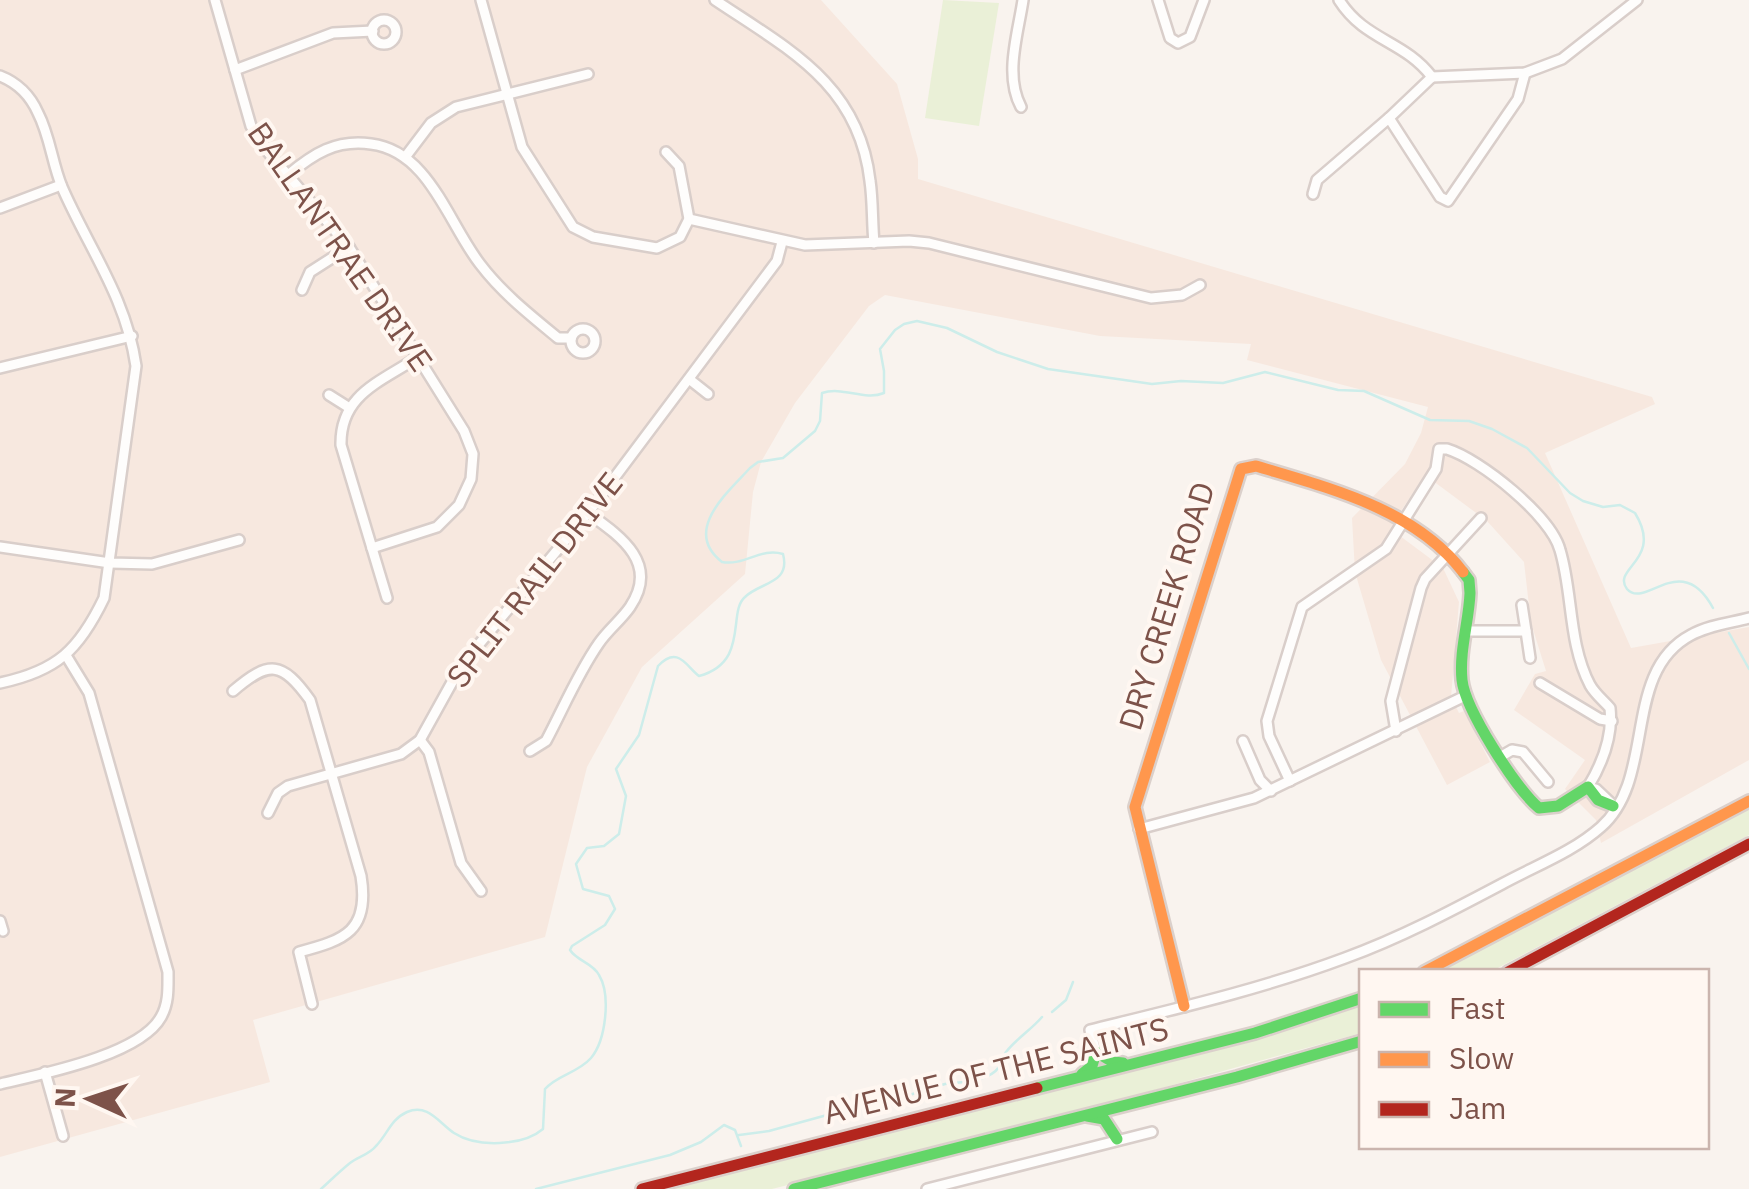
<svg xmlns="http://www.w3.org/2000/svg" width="1749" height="1189" viewBox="0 0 1749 1189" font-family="'IBM Plex Sans',sans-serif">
	<rect width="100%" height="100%" fill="#f9f3ee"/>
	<polygon fill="#f7e8df" points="0,0 821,0 897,84 918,159 918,179 1652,397 1655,404 1545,453 1631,648 1749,627 1749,760 1601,843 1596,820 1565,789 1585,760 1514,710 1535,674 1546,671 1531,623 1524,562 1487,521 1425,475 1393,523 1396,533 1443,568 1459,602 1451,697 1459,713 1464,711 1490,762 1447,785 1381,660 1355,572 1352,518 1405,464 1421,433 1428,407 1247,360 1251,344 1100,336 885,295 869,306 795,403 761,462 753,492 745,574 642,667 587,767 545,937 253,1020 270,1082 0,1157"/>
	<g fill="#eaf0d7">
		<polygon points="943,0 999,3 979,126 925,118"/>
		<polygon points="1749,807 1749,835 1492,971 1436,972"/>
		<polygon points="1361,1004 1361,1033 1064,1115 772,1189 661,1189"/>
	</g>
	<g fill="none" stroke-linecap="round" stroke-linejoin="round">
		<g stroke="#cdedea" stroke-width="2.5">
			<polyline points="1729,633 1749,669"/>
			<polyline points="1052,1012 1066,1000 1073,982"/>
			<path d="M739,1135L769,1131L867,1104H880L945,1084C960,1082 989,1082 999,1067C1002,1063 1003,1057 1006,1052C1016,1039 1032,1029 1042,1017"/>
			<path d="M321,1189C331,1180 340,1171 350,1163C358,1157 370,1154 376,1146C387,1135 391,1119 407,1112C428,1103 439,1123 454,1133C477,1148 523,1146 543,1129L545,1089C557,1075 578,1073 591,1058C606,1040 611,995 599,975C593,963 577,961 570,950L572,946L605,925L615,909L609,896L583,889L576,864L587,848L604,846L619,834L626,796L616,769L639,735L658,666C678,645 686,666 699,676C750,662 727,612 745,597C760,582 791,584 783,554C761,547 745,566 722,562C682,531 727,493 750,468L758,462L783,458L815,431L820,421L822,393C843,386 864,401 884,393V371L880,349L895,330L904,324L917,321L947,328L997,352L1048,369L1152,384L1181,381L1223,383L1265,372L1338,390L1364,391L1430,420L1469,421L1492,429L1527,448L1570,493L1583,501L1603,507L1620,505L1635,513C1664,560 1611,568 1627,589C1645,610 1681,549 1713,608"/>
			<polyline points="536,1189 670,1155 701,1142 724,1125 735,1130 741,1146"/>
		</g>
		<g stroke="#d9ceca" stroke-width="14">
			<g id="street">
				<polyline points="215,0 251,126 262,145 349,247 464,431 473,454 471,479 459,505 437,527 372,548"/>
				<polyline points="481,0 522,147 573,227 593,237 657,248 680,237 689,219 679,166 666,152"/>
				<path d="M715,0C788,49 859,84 870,181C873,201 872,222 874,243"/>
				<polyline points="1158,0 1170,38 1178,43 1190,37 1204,0"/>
				<path d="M1339,0C1365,41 1404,40 1432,77"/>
				<circle cx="384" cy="32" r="12"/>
				<polyline points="235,70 333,33 373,31"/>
				<path d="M0,76C18,83 30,95 38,113C50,136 52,163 62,187C89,249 126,297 136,366L104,598C79,650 57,671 0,683"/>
				<polyline points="1432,77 1389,118 1440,197 1448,201 1518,99 1525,73"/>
				<polyline points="1432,77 1525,73 1562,59 1637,0"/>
				<path d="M1021,107C1004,75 1018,34 1023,0"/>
				<polyline points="406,156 431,123 456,107 588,74"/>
				<path d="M288,175C313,154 336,139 371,144C429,151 448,223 480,264C502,293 530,315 558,338H571"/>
				<polyline points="1313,194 1317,180 1389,118"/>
				<polyline points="0,208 61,185"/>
				<polyline points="689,219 805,245 909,241 929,243 1151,298 1182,295 1200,285"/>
				<polyline points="302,290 310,272 349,247"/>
				<circle cx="583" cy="341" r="12"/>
				<polyline points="0,368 132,336"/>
				<polyline points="689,379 708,394"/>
				<polyline points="329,395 348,407"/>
				<polyline points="0,547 110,563 152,564 239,540"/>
				<path d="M387,598L341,445C340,394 381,382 418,357"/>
				<polyline points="1522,605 1526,631"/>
				<polyline points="1466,631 1526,631 1530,658"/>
				<polyline points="1540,683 1600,719 1612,721"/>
				<path d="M233,691C269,660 282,661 310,700L361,876C370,931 345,940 299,952L312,1004"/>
				<polyline points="1396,731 1391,701 1421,588 1425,579 1481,518"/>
				<polyline points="420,740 429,752 461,863 481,891"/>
				<polyline points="1243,741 1260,780 1271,791"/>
				<path d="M530,751L546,741C563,709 578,673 599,643C608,630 621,620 630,607C660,563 620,536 588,513"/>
				<polyline points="1500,757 1512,750 1523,752 1548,782"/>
				<path d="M1290,781L1269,736L1267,721L1302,607L1386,549L1436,469L1439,449H1447C1480,459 1551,516 1560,550C1573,593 1568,643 1590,685C1595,694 1603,700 1610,708C1613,736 1602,764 1588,787L1596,789L1615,807"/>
				<polyline points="268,813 278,793 288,786 401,754 420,740 461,666 588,513 777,261 782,242"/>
				<polyline points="1139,829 1254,798 1465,696"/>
				<polyline points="0,921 3,931"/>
				<path d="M1096,1052L1090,1030C1175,1009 1262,989 1345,958C1400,938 1451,911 1502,884C1535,866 1573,852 1601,827C1657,778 1621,672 1691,635C1709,625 1730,623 1749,618"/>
				<polyline points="45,1072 63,1136"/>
				<path d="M0,1084C42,1074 140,1055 161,1017C169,1003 168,988 168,972L89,693L67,657"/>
				<polyline points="927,1189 1152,1132"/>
			</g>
		</g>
		<g stroke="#dbd0cb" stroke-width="16">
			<g id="fast">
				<path d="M1463,572L1469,580L1470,593C1469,621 1459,651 1462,680C1465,709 1516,789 1539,808L1558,806L1588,787L1598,800L1613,806"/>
				<polyline points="1082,1074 1092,1066 1096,1052 1113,1062 1123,1063"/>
				<polyline points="1037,1088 1255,1033 1362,998"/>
				<polyline points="1087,1116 1104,1119 1117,1139"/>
				<polyline points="794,1189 1237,1077 1362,1041"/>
			</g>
		</g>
		<g stroke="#dbd0cb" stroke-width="16">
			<g id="slow">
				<polyline points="1424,972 1749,801"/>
				<path d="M1184,1006L1135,807L1241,469L1256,466C1329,488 1415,509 1463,572"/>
			</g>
		</g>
		<g stroke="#dbd0cb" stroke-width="16">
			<g id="jam">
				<polyline points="1508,972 1749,844"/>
				<polyline points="642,1189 1037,1088"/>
			</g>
		</g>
		<use href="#street" stroke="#fefdfc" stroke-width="9"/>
		<use href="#fast" stroke="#63d668" stroke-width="11"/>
		<use href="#slow" stroke="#ff974d" stroke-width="11"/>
		<use href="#jam" stroke="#b3261e" stroke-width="11"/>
	</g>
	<g text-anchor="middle" stroke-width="8" stroke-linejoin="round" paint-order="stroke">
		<g font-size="32" fill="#7d5249" stroke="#fff7f1">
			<text transform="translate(340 247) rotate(55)" y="11">BALLANTRAE DRIVE</text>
			<text transform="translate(535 580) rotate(-52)" y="11">SPLIT RAIL DRIVE</text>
			<text transform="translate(1167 606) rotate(-73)" y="11">DRY CREEK ROAD</text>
			<text transform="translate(996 1071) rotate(-14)" y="11">AVENUE OF THE SAINTS</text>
		</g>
	</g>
	<rect x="1359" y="969" width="350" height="180" fill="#fff7f1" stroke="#cbb5ae" stroke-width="2.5"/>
	<rect x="1379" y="1002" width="50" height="15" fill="#63d668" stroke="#cbb5ae" stroke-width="2.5"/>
	<text x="1449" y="1019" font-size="30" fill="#7d5249">Fast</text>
	<rect x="1379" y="1052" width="50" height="15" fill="#ff974d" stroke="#cbb5ae" stroke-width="2.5"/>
	<text x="1449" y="1069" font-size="30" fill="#7d5249">Slow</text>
	<rect x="1379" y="1102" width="50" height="15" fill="#b3261e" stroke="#cbb5ae" stroke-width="2.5"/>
	<text x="1449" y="1119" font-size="30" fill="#7d5249">Jam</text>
	<g transform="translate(90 1099) rotate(273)" stroke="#fff7f1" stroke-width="8" paint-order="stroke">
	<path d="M0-8L18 38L0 25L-18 38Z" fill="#7d5249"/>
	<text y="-15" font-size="28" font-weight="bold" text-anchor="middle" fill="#7d5249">N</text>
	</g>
</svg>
